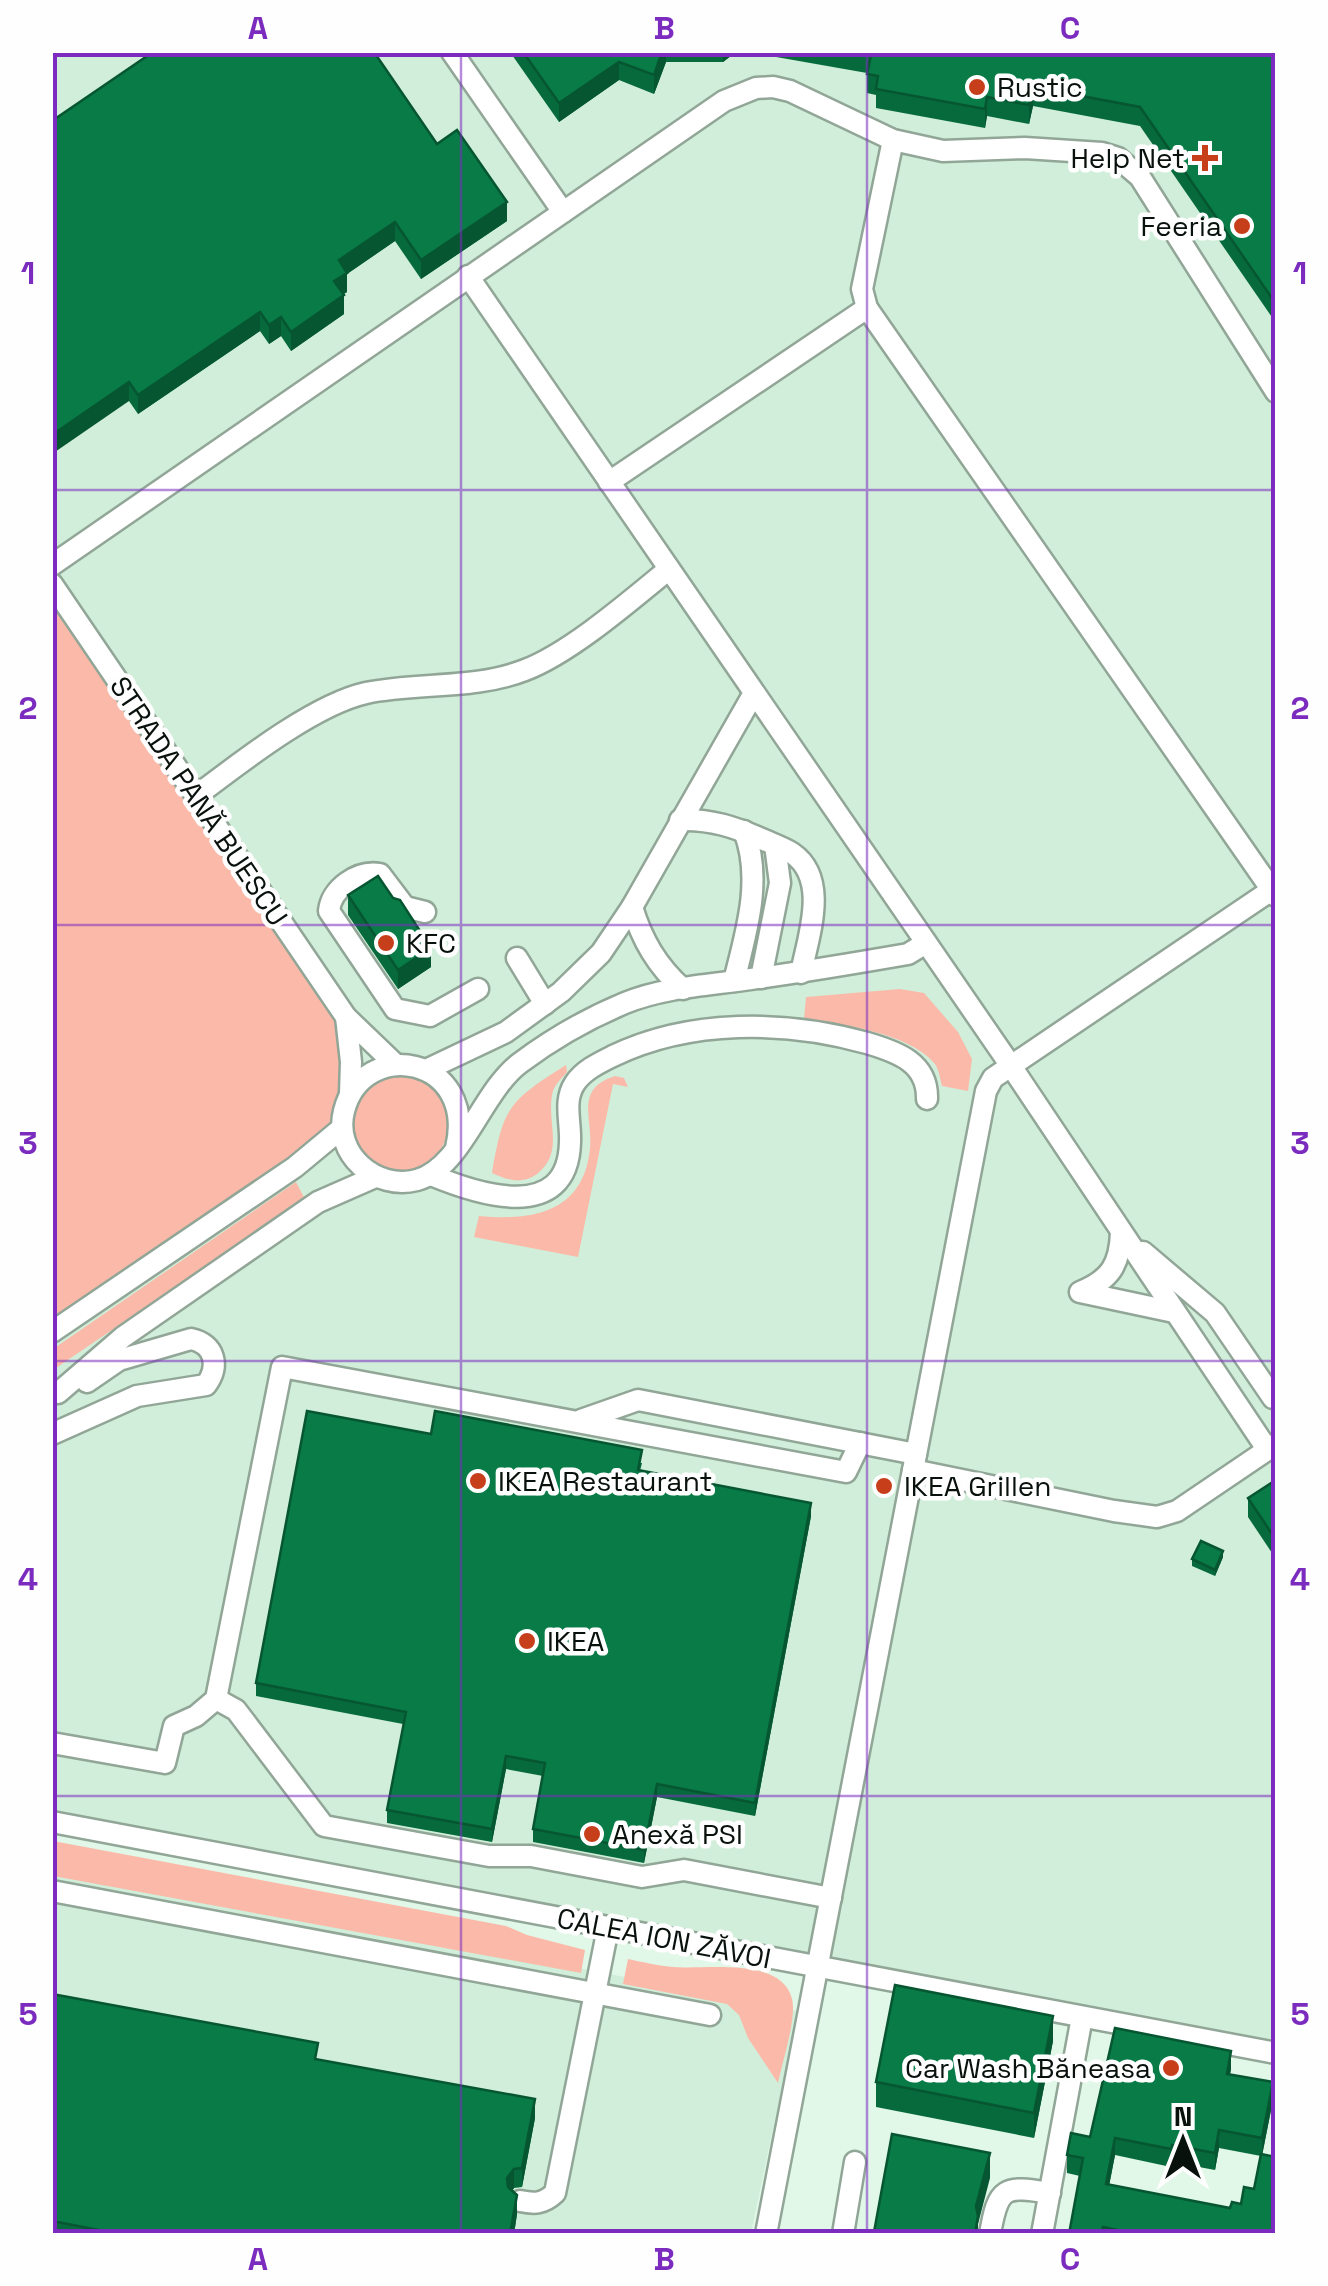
<svg xmlns="http://www.w3.org/2000/svg" width="1328" height="2286" viewBox="0 0 1328 2286" font-family="'Space Grotesk',sans-serif">
	<rect width="100%" height="100%" fill="#e1f7e8"/>
	<g fill="#d0eed9">
		<polygon points="52,53 1275,53 1275,2053 53,1822"/>
		<polygon points="52,1865 798,2011 751,2233 53,2233"/>
	</g>
	<g fill="#fbbaa9">
		<polygon points="52,584 346,1017 342,1128 52,1334"/>
		<path d="M900,989L924,993L958,1032L972,1059L968,1091L942,1086C940,1079 939,1068 934,1063C909,1033 841,1024 804,1019L806,997Z"/>
		<path d="M566,1065L567,1072C562,1078 556,1083 553,1091C545,1121 566,1151 537,1174C522,1185 507,1180 492,1173C503,1107 509,1101 566,1065Z"/>
		<path d="M615,1076L624,1078L628,1087L613,1084L578,1257L474,1237L479,1216C532,1221 584,1213 590,1148C593,1118 574,1089 615,1076Z"/>
		<circle cx="401" cy="1124" r="47"/>
		<polygon points="296,1182 305,1199 53,1370 53,1349"/>
		<polygon points="53,1841 506,1926 527,1935 585,1950 581,1973 53,1876"/>
		<path d="M628,1959C643,1962 658,1966 674,1967C705,1970 782,1956 792,1999C797,2018 782,2063 778,2083L748,2038L739,2015L727,2004L623,1984Z"/>
	</g>
	<g fill="none" stroke-linecap="round" stroke-linejoin="round">
		<g stroke="#91a697" stroke-width="25">
			<g id="minor">
				<polyline points="452,52 563,212"/>
				<polyline points="893,140 862,289 867,308 1276,896"/>
				<polyline points="468,276 1011,1066 1267,1449"/>
				<polyline points="609,482 867,308"/>
				<polyline points="52,565 724,101 756,88 773,87 790,91 893,140 943,151 1025,148 1102,153 1118,158 1140,177 1276,392"/>
				<polyline points="52,584 346,1017 396,1065"/>
				<path d="M196,796C240,763 313,705 366,693C418,682 474,690 525,670C570,653 630,601 669,569"/>
				<path d="M680,820C711,819 735,827 764,840C773,844 784,848 792,853C830,879 808,937 801,973"/>
				<path d="M632,907C642,940 657,966 683,989"/>
				<path d="M425,912L405,907L380,874C357,870 331,889 329,911L395,1009L430,1016L478,989"/>
				<polyline points="517,958 545,1004"/>
				<polyline points="761,978 780,883 775,845"/>
				<path d="M734,981C746,933 763,879 744,831"/>
				<polyline points="346,1017 351,1062 350,1094"/>
				<polyline points="426,1070 506,1032 561,992 601,953 632,907 754,693"/>
				<path d="M456,1148C478,1056 363,1036 344,1111C333,1154 376,1191 417,1180C462,1168 481,1092 520,1063C552,1039 589,1018 625,1003C664,987 710,985 751,979C804,972 856,963 908,954L926,943"/>
				<path d="M431,1175C477,1194 568,1225 570,1142C571,1121 563,1101 575,1083C584,1070 599,1063 613,1056C690,1019 785,1020 867,1043C898,1052 928,1063 927,1099"/>
				<path d="M1121,1232C1120,1265 1110,1280 1080,1292L1174,1312"/>
				<polyline points="1143,1252 1215,1313 1273,1398"/>
				<polyline points="52,1332 295,1167 342,1128"/>
				<polyline points="58,1393 123,1337 318,1202 375,1177"/>
				<polyline points="581,1420 638,1400 916,1454"/>
				<path d="M52,1434L137,1396L206,1385C220,1366 215,1344 191,1339L119,1360L87,1382"/>
				<polyline points="913,1470 1114,1511 1157,1517 1177,1511 1276,1444"/>
				<polyline points="216,1699 236,1710 324,1826 489,1856 531,1856 642,1877 684,1870 831,1898"/>
				<polyline points="52,1743 165,1763 174,1726 196,1716 216,1699 282,1367 846,1472 860,1443"/>
				<polyline points="52,1822 1276,2053"/>
				<polyline points="52,1891 710,2015"/>
				<path d="M520,2201C535,2204 543,2204 555,2193L608,1928"/>
				<polyline points="766,2234 986,1091 993,1078 1276,887"/>
				<polyline points="843,2234 855,2162"/>
				<path d="M990,2234C998,2187 1004,2185 1050,2193"/>
				<polyline points="1042,2234 1082,2017"/>
			</g>
		</g>
		<use href="#minor" stroke="#fff" stroke-width="20"/>
	</g>
	<g fill="#076a3d" fill-rule="evenodd">
		<polygon points="510,52 736,52 723,62 666,62 654,94 619,80 559,122"/>
		<polygon points="748,52 1276,52 1276,323 1140,126 1033,106 1029,124 987,116 985,128 876,108 876,95 867,93 867,73"/>
		<polygon points="52,121 437,144 507,221 421,279 395,241 347,274 347,292 343,294 344,314 291,351 281,336 269,344 260,331 138,414 129,401"/>
		<polygon points="348,895 431,967 398,989 348,915"/>
		<polygon points="431,1434 642,1463 640,1471 811,1516 755,1816 657,1797 644,1863 533,1842 533,1829 543,1776 506,1769 492,1842 387,1823 387,1810 403,1724 256,1696 256,1683"/>
		<polygon points="1276,1480 1276,1559 1248,1517 1248,1498"/>
		<polygon points="1223,1557 1215,1576 1192,1566 1192,1559"/>
		<polygon points="52,1994 318,2059 535,2118 522,2187 514,2188 512,2191 517,2214 514,2234 52,2234"/>
		<polygon points="1053,2041 1034,2138 876,2107 876,2082"/>
		<path d="M1231,2069L1230,2074L1273,2100L1262,2155L1276,2234H1069L1080,2176L1067,2173V2155L1090,2137ZM1219,2148L1261,2156L1254,2189L1241,2204L1230,2208L1109,2185L1115,2155L1171,2167L1172,2162L1215,2170Z"/>
	</g>
	<g fill="#065632">
		<polygon points="662,52 666,52 666,62 654,94 654,75"/>
		<polygon points="723,52 736,52 723,62"/>
		<polygon points="619,62 619,80 559,122 559,103"/>
		<polygon points="1033,87 1033,106 1029,124 1029,105"/>
		<polygon points="987,97 987,116 985,128 985,109"/>
		<polygon points="507,202 507,221 421,279 421,260"/>
		<polygon points="395,222 395,241 347,274 347,292 334,300 334,281 339,260"/>
		<polygon points="344,295 344,314 291,351 291,332"/>
		<polygon points="260,312 260,331 138,414 138,395"/>
		<polygon points="281,317 281,336 269,344 269,325"/>
		<polygon points="129,382 129,401 52,454 52,435"/>
		<polygon points="431,948 431,967 398,989 398,970"/>
		<polygon points="811,1503 811,1516 755,1816 755,1803"/>
		<polygon points="1223,1551 1223,1557 1215,1576 1215,1570"/>
		<polygon points="506,1756 506,1769 492,1842 492,1829"/>
		<polygon points="657,1784 657,1797 644,1863 644,1850"/>
		<polygon points="1053,2016 1053,2041 1034,2138 1034,2113"/>
		<polygon points="1231,2051 1231,2069 1227,2091 1227,2074"/>
		<polygon points="1273,2082 1273,2100 1262,2156 1262,2138"/>
		<polygon points="535,2099 535,2118 522,2187 522,2168"/>
		<polygon points="1219,2130 1219,2148 1215,2170 1215,2153"/>
		<polygon points="1115,2138 1115,2155 1106,2202 1106,2184"/>
		<polygon points="990,2153 990,2178 978,2224 978,2234 975,2234 976,2206"/>
		<polygon points="514,2169 514,2188 507,2198 507,2178"/>
		<polygon points="517,2195 517,2214 514,2234 510,2234"/>
	</g>
	<g fill="#087b47" stroke="#065632" stroke-width="2.5">
		<polygon points="153,52 374,52 437,144 457,130 507,202 421,260 395,222 339,260 347,273 334,281 344,295 291,332 281,317 269,325 260,312 138,395 129,382 52,435 52,121"/>
		<polygon points="523,52 662,52 654,75 619,62 559,103"/>
		<polygon points="858,52 1276,52 1276,304 1140,107 1033,87 1029,105 987,97 985,109 876,89 878,76 867,74 871,55"/>
		<polygon points="378,876 393,898 400,900 431,948 398,970 348,895"/>
		<polygon points="307,1411 431,1434 435,1411 642,1450 638,1470 811,1503 755,1803 657,1784 644,1850 533,1829 545,1763 506,1756 492,1829 387,1810 406,1712 256,1683"/>
		<polygon points="1276,1480 1276,1540 1248,1498"/>
		<polygon points="1201,1541 1223,1551 1215,1570 1192,1559"/>
		<polygon points="895,1985 1053,2016 1034,2113 876,2082"/>
		<polygon points="52,1994 318,2043 315,2059 535,2099 522,2168 514,2169 507,2178 508,2187 517,2195 510,2234 119,2234 52,2221"/>
		<polygon points="1115,2028 1231,2051 1227,2074 1273,2082 1262,2138 1219,2130 1215,2153 1172,2145 1171,2149 1115,2138 1106,2184 1230,2208 1232,2202 1241,2204 1244,2187 1254,2189 1261,2154 1276,2157 1276,2225 1274,2234 1136,2234 1103,2227 1101,2234 1069,2234 1083,2158 1067,2155 1071,2133 1090,2137"/>
		<polygon points="892,2134 990,2153 976,2206 978,2216 975,2234 882,2234 874,2232"/>
	</g>
	<path fill="none" stroke="#7b2cbf" stroke-width="2.5" stroke-opacity="0.55" d="M461,52V2234M867,52V2234M52,490H1276M52,925H1276M52,1361H1276M52,1796H1276"/>
	<g fill="#c73e1a" stroke="#fefefe" stroke-width="4">
		<circle cx="977" cy="87" r="10"/>
		<path d="M1200 143h10v10h10v10h-10v10h-10v-10h-10v-10h10z"/>
		<circle cx="1242" cy="226" r="10"/>
		<circle cx="386" cy="943" r="10"/>
		<circle cx="478" cy="1481" r="10"/>
		<circle cx="884" cy="1486" r="10"/>
		<circle cx="527" cy="1641" r="10"/>
		<circle cx="592" cy="1834" r="10"/>
		<circle cx="1171" cy="2068" r="10"/>
	</g>
	<g text-anchor="middle" stroke-width="9" stroke-linejoin="round" paint-order="stroke">
		<g font-size="28" fill="#09110c" stroke="#fefefe" text-anchor="start">
			<text x="997" y="97">Rustic</text>
			<text x="1185" y="168" text-anchor="end">Help Net</text>
			<text x="1222" y="236" text-anchor="end">Feeria</text>
			<text x="406" y="953">KFC</text>
			<text x="498" y="1491">IKEA Restaurant</text>
			<text x="904" y="1496">IKEA Grillen</text>
			<text x="547" y="1651">IKEA</text>
			<text x="612" y="1844">Anexă PSI</text>
			<text x="1151" y="2078" text-anchor="end">Car Wash Băneasa</text>
		</g>
		<g font-size="28" fill="#09110c" stroke="#fefefe">
			<text transform="translate(199 801) rotate(56)" y="10">STRADA PANĂ BUESCU</text>
			<text transform="translate(664 1938) rotate(11)" y="10">CALEA ION ZĂVOI</text>
		</g>
	</g>
	<rect width="1328" height="2286" fill="none" stroke="#fefefe" stroke-width="110"/>
	<g transform="translate(1183 2141)" stroke="#fefefe" stroke-width="8" paint-order="stroke">
	<path d="M0-8L18 38L0 25L-18 38Z" fill="#09110c"/>
	<text y="-15" font-size="28" font-weight="bold" text-anchor="middle" fill="#09110c">N</text>
	</g>
	<rect x="55" y="55" width="1218" height="2176" fill="none" stroke="#7b2cbf" stroke-width="4"/>
	<g font-size="32" text-anchor="middle" font-weight="bold" fill="#7b2cbf">
		<text x="258" y="39">A</text>
		<text x="664" y="39">B</text>
		<text x="1070" y="39">C</text>
		<text x="28" y="284">1</text>
		<text x="1300" y="284">1</text>
		<text x="28" y="719">2</text>
		<text x="1300" y="719">2</text>
		<text x="28" y="1154">3</text>
		<text x="1300" y="1154">3</text>
		<text x="28" y="1590">4</text>
		<text x="1300" y="1590">4</text>
		<text x="28" y="2025">5</text>
		<text x="1300" y="2025">5</text>
		<text x="258" y="2270">A</text>
		<text x="664" y="2270">B</text>
		<text x="1070" y="2270">C</text>
	</g>
</svg>
